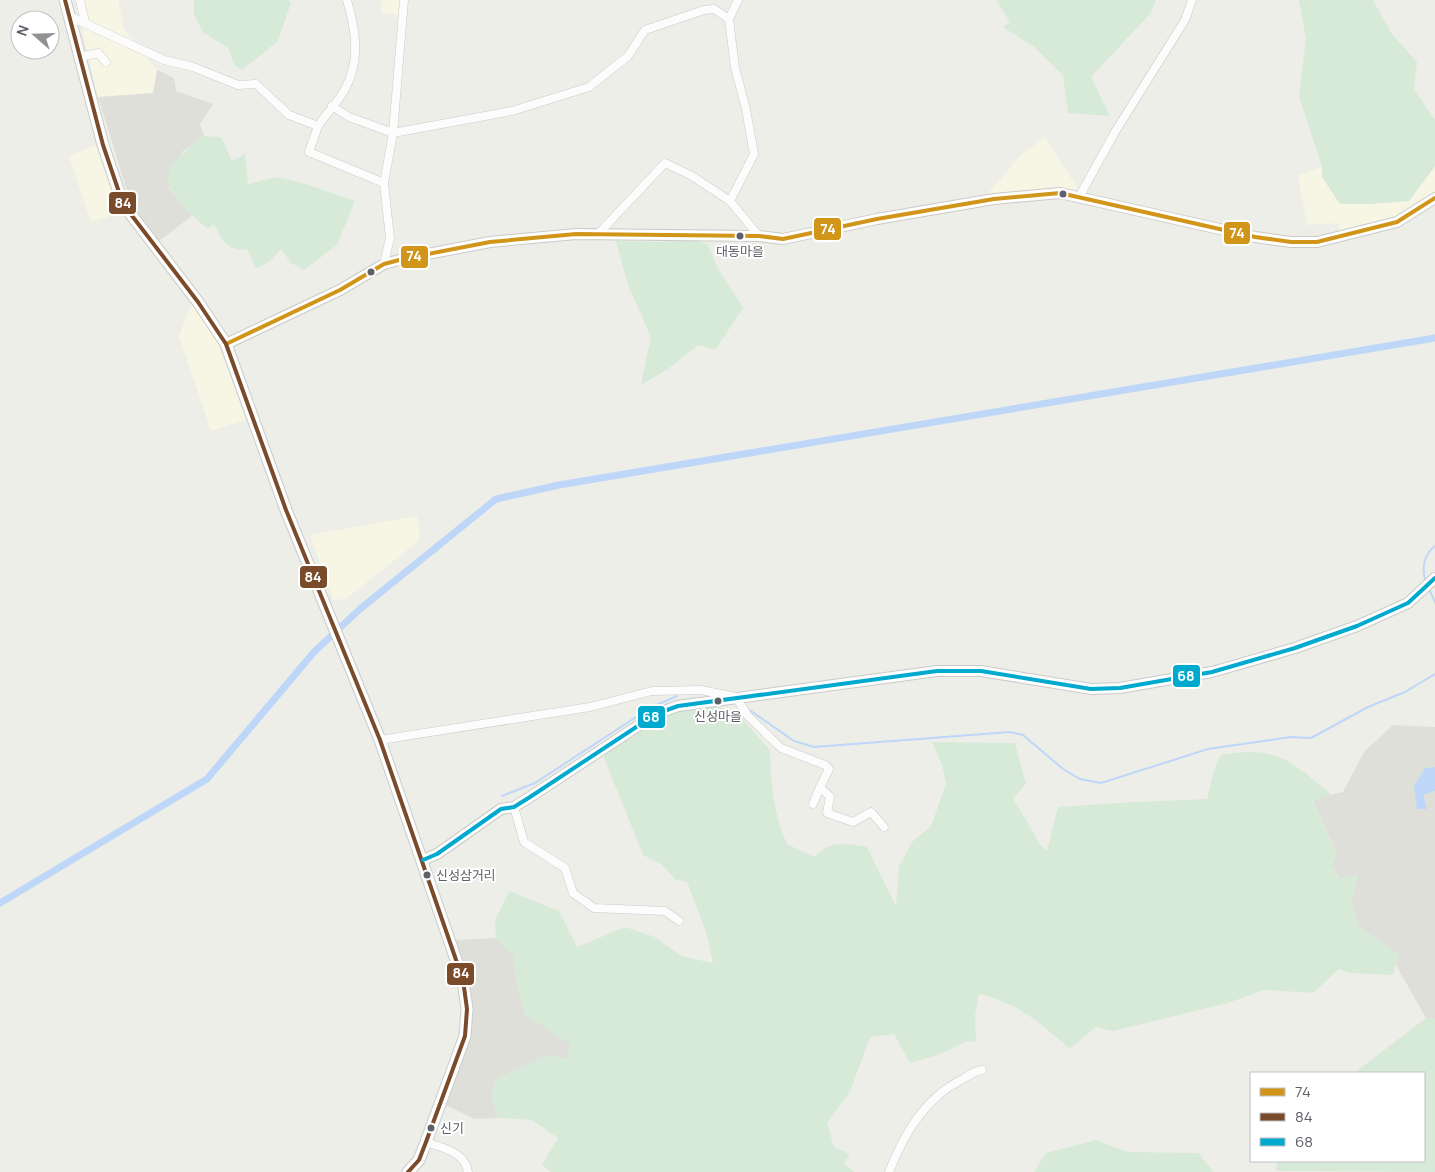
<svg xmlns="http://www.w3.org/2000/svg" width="1435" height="1172" viewBox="0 0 1435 1172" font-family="Manrope,'Noto Sans KR',sans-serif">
	<rect width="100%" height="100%" fill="#eeeee9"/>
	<g fill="#f7f5e4">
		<polygon points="75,0 118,0 124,29 157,70 153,93 98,97"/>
		<polygon points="382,0 401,0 401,16 381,13"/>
		<polygon points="1045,137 1078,189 986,196 1021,155"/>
		<polygon points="98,144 123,212 91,222 69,156"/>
		<polygon points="1435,166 1435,192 1392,221 1337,232 1340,223 1307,225 1298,175 1322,167 1322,177 1340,204 1370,204 1409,201"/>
		<polygon points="203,302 246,420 211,431 179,336 192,303"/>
		<polygon points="417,516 420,540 346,599 333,600 310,535"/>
	</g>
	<g fill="#dfdfda">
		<polygon points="157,70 174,78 176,91 213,104 200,124 204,136 183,151 169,188 192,216 159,241 132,207 98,97 153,93"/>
		<polygon points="1393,725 1435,727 1435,1019 1426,1018 1396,965 1399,955 1359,927 1351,902 1358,875 1340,879 1331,865 1337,854 1312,799 1343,792 1364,752"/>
		<polygon points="496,938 514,956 517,985 525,1014 571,1044 567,1059 549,1055 495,1080 492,1095 498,1118 475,1119 445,1105 472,1010 453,940"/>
	</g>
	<g fill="#d7ead8">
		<polygon points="194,0 288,0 291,3 278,41 242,70 235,66 228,48 204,33 194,15"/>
		<polygon points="996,0 1156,0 1150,14 1091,77 1110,116 1068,113 1063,75 1034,47 1003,27 1010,22"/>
		<polygon points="1299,0 1373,0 1392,34 1417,62 1414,89 1435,120 1435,166 1409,201 1370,204 1340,204 1322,177 1322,167 1299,96 1306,39"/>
		<path d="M204,136L221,137L232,161L245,154L248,184L276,177L306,184L355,201L337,245L304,270L291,263L281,249L269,262L256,268L247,249C229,253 221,239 214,224L208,229C197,220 165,192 168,177C171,161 191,145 204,136Z"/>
		<polygon points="690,238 707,244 718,268 743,308 715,350 698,345 668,369 641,385 651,337 628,285 616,241 663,242"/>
		<path d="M693,697L738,714L770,750C771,783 773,813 787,844L814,857C830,840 845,843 867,847L896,906L899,866L912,842L931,826L946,784L942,765L932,742L1015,743L1026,784L1013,798L1040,844L1047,851L1058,807L1134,802L1207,799C1212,784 1212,768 1221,755C1277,745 1291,761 1332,795L1312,800L1337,855L1331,865L1340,879L1358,875L1351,902L1359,927L1399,955L1393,973L1392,975L1349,973L1339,969L1313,993L1264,990L1228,1003L1113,1031L1095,1027L1070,1049C1038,1022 1021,1004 979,994L975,1015L976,1042L968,1041L938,1055L910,1063L894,1034L870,1037L850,1092L827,1123L834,1147L850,1154L844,1163L854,1172H551L542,1165L558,1138L532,1120L498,1118L492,1095L495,1080L549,1055L567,1059L571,1045L525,1014L517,985L514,956L496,938L495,921L509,891L559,911L577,947L625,927L655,937L681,956L713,963L706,932L687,882L676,880L661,864L643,855L604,758V743L677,700Z"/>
		<polygon points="1426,1018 1435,1019 1435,1172 1276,1171 1277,1161 1424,1161 1424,1073 1354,1073"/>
		<polygon points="1096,1140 1128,1152 1198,1153 1214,1172 1034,1172 1046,1153"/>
	</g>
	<polygon fill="#bed6f8" points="1435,767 1435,791 1423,795 1427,809 1417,809 1414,786 1425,768"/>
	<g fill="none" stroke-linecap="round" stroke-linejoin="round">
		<g stroke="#bed6f8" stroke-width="2">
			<path d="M1426,582C1421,569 1424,554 1435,546"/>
			<polyline points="1429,589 1435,602"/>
			<polyline points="748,709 794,741 814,747 1010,732 1023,735 1063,769 1080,779 1101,783 1208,749 1291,737 1311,738 1368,707 1405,692 1435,674"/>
			<polyline points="502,796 535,783 650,708 677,696"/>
		</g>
		<polyline stroke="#bed6f8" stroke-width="7" points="0,903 207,779 314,652 360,609 496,499 559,485 1435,338"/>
		<g stroke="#cacbc9" stroke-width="9">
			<g id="minor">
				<polyline points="80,0 85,22"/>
				<polyline points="69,16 164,60 193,67 238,85 256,84 289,115 318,126 309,152 384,183 390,238 384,264"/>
				<polyline points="729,19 738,0"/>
				<polyline points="80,57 98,53 106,62"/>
				<polyline points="332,106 349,117 393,133 404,0"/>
				<path d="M318,126C326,114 337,103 344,91C361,61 356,31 347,0"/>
				<polyline points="384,183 393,133 512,111 589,87 628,56 645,30 704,10 714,9 729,19 735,68 746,109 754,154 730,201"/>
				<polyline points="1079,197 1115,132 1185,20 1192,0"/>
				<polyline points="599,233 665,163 692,176 730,201 759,236"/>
				<polyline points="380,740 590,707 652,691 701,690 736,697 748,716 781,748 825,765 829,769 820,787 830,797 827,813 853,822 871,812 884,827"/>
				<polyline points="813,804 820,787"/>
				<polyline points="514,807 524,842 565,868 573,893 594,908 665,911 679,921"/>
				<path d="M426,1142C443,1148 465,1152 468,1172"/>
				<path d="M889,1172C904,1134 924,1099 961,1080C968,1076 974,1071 982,1070"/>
			</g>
		</g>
		<g stroke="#cacbc9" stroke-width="12">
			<g id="tertiary">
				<polyline points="226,344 340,290 384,264 407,258 490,242 576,234 759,236 783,239 877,219 994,199 1060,193 1255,237 1291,242 1317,242 1397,222 1435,198"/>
				<polyline points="423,860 437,854 501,809 514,807 530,797 656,714 678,706 937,671 981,671 1091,689 1120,688 1212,672 1295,648 1357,626 1408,603 1435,578"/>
			</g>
		</g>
		<g stroke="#cbcbca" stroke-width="13">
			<polyline id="secondary" points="65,0 103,145 123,204 198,302 226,344 286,510 380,740 463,980 467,1009 465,1036 426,1142 419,1160 408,1172"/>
		</g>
		<use href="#minor" stroke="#fcfcfc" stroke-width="8"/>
		<use href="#tertiary" stroke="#fcfcfc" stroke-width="10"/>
		<use href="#secondary" stroke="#fcfcfc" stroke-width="11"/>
		<g stroke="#fff" stroke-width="8">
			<polyline id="bus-1" points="226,344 340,290 384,264 407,258 490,242 576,234 759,236 783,239 877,219 994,199 1060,193 1255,237 1291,242 1317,242 1397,222 1435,198"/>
		</g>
		<g stroke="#fff" stroke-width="8">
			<polyline id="bus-2" points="65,0 103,145 123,204 198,302 226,344 286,510 380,740 463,980 467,1009 465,1036 426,1142 419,1160 408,1172"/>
		</g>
		<g stroke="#fff" stroke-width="8">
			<polyline id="bus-3" points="423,860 437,854 501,809 514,807 530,797 656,714 678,706 937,671 981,671 1091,689 1120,688 1212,672 1295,648 1357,626 1408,603 1435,578"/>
		</g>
		<use href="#bus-1" stroke="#d1951a" stroke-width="4"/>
		<use href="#bus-2" stroke="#7a4b2a" stroke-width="4"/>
		<use href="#bus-3" stroke="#00a9ce" stroke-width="4"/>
	</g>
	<g fill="#5e6167" stroke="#fff" stroke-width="2">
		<circle cx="1063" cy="194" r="4.5"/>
		<circle cx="740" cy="236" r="4.5"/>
		<circle cx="371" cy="272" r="4.5"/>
		<circle cx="718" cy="701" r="4.5"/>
		<circle cx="427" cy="875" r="4.5"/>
		<circle cx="431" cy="1128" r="4.5"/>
	</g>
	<g text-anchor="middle" stroke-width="4" stroke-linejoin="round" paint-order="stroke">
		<g font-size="13" fill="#5e6167" stroke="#fff">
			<text x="740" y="256">대동마을</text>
			<text x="718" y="721">신성마을</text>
			<text x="436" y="880" text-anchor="start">신성삼거리</text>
			<text x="440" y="1133" text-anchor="start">신기</text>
		</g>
	</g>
	<g stroke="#fff" stroke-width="2">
		<rect x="108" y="191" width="29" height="24" rx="5" fill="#7a4b2a"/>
		<rect x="813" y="217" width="29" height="24" rx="5" fill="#d1951a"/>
		<rect x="1223" y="221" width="28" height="24" rx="5" fill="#d1951a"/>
		<rect x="400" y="245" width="29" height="24" rx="5" fill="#d1951a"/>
		<rect x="299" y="565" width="29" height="24" rx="5" fill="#7a4b2a"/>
		<rect x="1172" y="664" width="29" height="24" rx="5" fill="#00a9ce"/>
		<rect x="637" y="705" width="29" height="24" rx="5" fill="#00a9ce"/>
		<rect x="446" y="962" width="29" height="24" rx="5" fill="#7a4b2a"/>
	</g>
	<g font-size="14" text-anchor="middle" font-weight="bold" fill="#fff">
		<text x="123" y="208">84</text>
		<text x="828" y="234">74</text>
		<text x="1237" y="238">74</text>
		<text x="414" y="261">74</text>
		<text x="313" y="582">84</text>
		<text x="1186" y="681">68</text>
		<text x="651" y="722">68</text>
		<text x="461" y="978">84</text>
	</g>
	<rect x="1250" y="1072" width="175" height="90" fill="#ffffff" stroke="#bfc0c2"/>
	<rect x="1260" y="1088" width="25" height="8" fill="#d1951a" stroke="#bfc0c2"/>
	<text x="1295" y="1097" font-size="15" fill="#5e6167">74</text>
	<rect x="1260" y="1113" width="25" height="8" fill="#7a4b2a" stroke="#bfc0c2"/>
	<text x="1295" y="1122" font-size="15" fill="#5e6167">84</text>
	<rect x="1260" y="1138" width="25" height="8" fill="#00a9ce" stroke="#bfc0c2"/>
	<text x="1295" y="1147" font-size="15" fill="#5e6167">68</text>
	<g transform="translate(35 35) rotate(290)"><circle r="24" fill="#ffffff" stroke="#bfc0c2"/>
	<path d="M0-4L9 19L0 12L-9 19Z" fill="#909294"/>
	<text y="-8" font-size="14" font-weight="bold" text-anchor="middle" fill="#5e6167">N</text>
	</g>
</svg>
